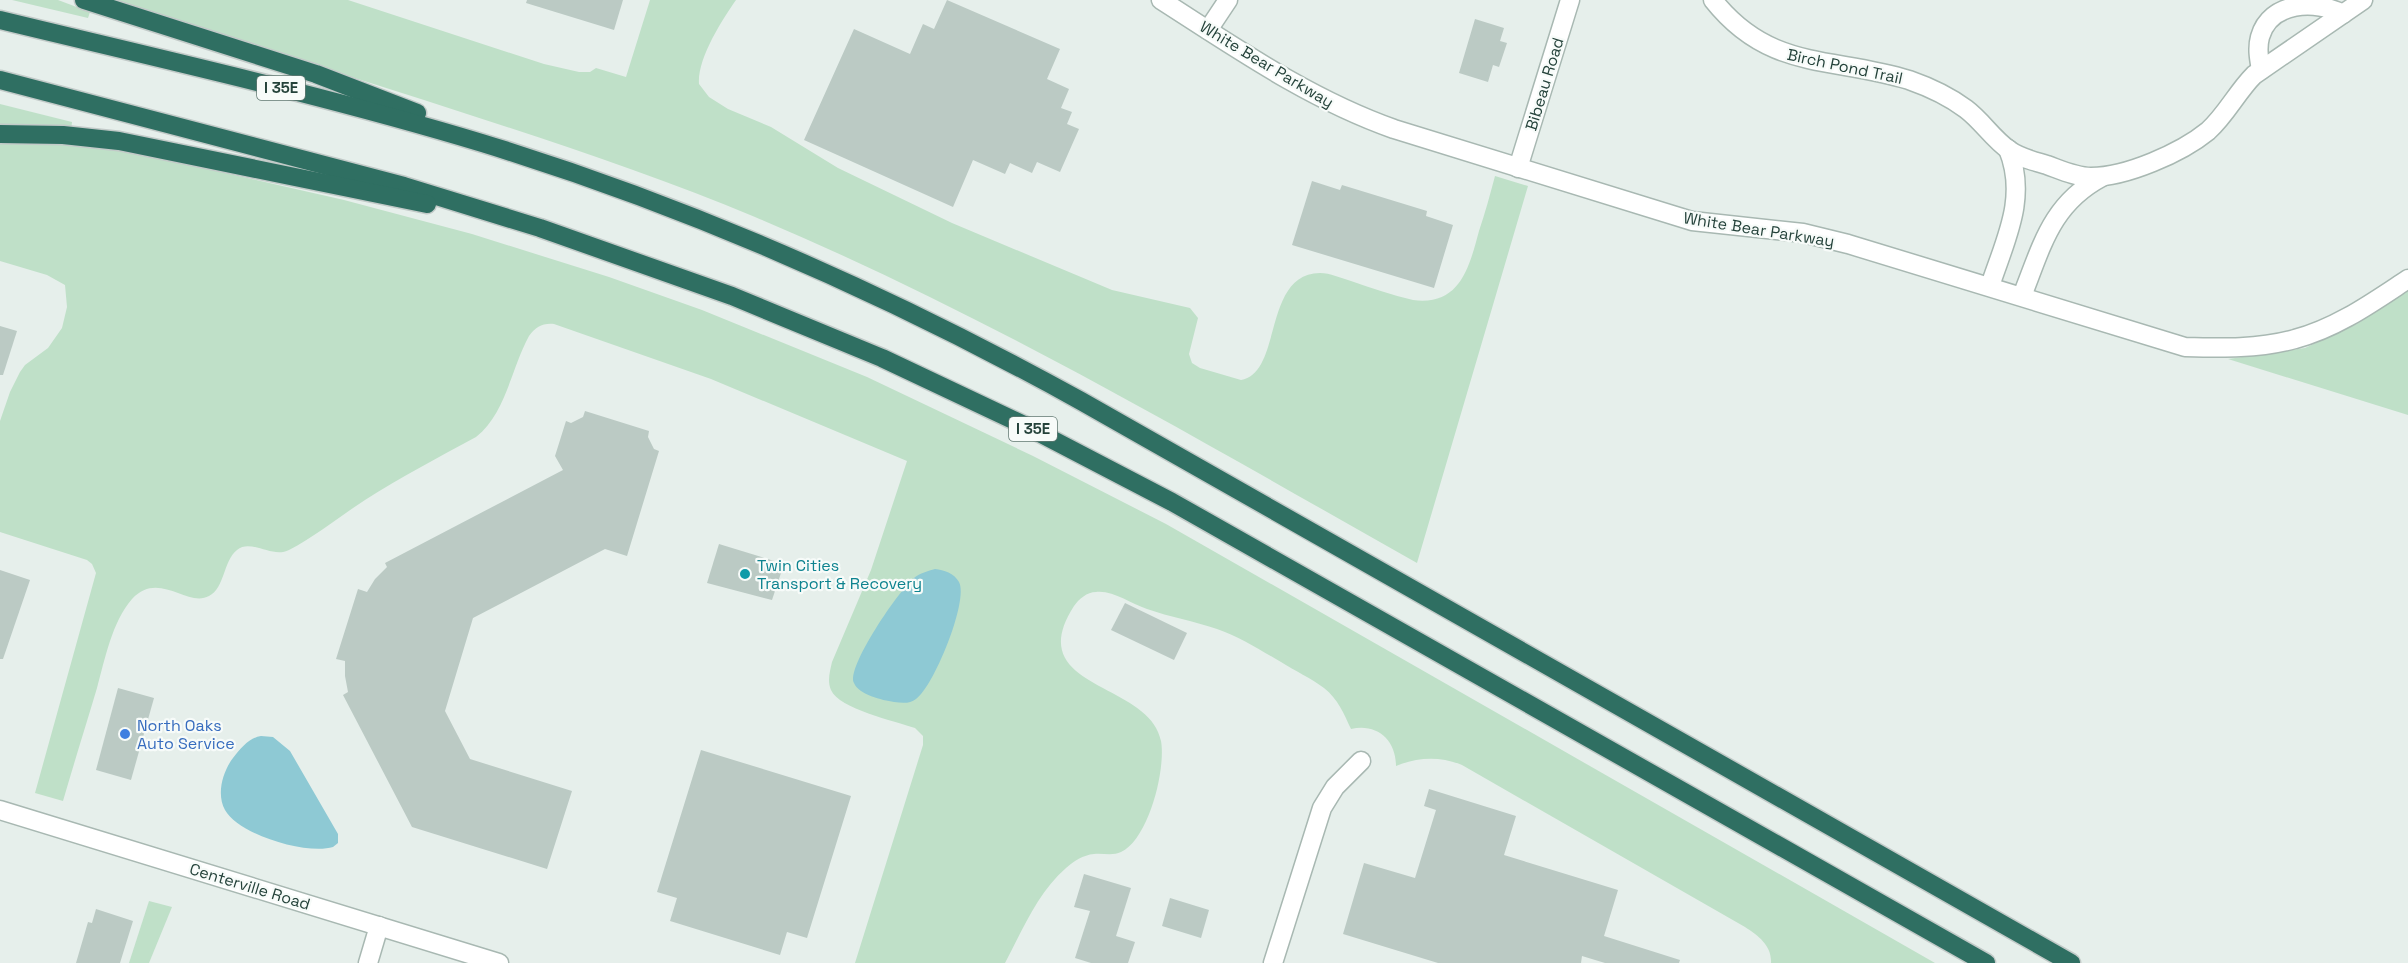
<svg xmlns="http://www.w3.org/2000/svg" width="2408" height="963" viewBox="0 0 2408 963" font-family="'Space Grotesk',sans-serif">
	<rect width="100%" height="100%" fill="#e6efeb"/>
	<g fill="#bfe0c8">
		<polygon points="12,0 58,0 90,12 88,18"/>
		<path d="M109,0H348L544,64L579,72H590L596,68L626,77L650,0H736C722,20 697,59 699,84L709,97L728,109L771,127L838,168L952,223L1112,290L1190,308L1198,318L1189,354L1192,363L1200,368L1241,380C1283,373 1262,274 1320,273C1330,273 1341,278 1351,281C1371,288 1392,295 1413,300C1460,306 1469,268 1479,231C1485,213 1490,195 1495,176L1528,186L1417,563C1199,440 986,314 755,217C647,172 535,136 424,100C319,67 214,33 109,0Z"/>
		<polygon points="0,104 72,122 71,130 0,125"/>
		<path d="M0,142L62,144L128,151L344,200L472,234L609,277L702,310L867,377L1033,456L1166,524L1935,963H1771C1772,946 1759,936 1745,927L1462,765C1440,756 1418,757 1396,766C1396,740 1377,723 1351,729C1344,714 1338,699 1324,688C1311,678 1295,671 1281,662C1260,650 1240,637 1217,629C1194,621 1170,617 1147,609C1131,604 1113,590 1096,592C1087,592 1079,599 1074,606C1020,690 1150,681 1161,741C1166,769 1149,839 1121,852C1113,856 1103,853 1094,854C1083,855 1074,861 1066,868C1038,892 1022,931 1005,963H855L923,745V736L915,728C895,721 839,709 831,690C827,681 830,671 832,662L871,570L907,461L711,379L554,324C542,323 536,327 529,336C511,369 506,413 476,437C439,457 401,477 365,500C340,516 316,536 289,550C272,559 251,538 237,550C223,561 225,588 209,596C187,608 159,570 132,599C112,622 105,659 97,688C86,725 74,763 63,801L35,793L96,573L92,564L87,560L0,532V421L10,392L20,372L25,365L48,348L62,328L67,307L65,285L47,275L0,261Z"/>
		<polygon points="2408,288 2408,415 2228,359 2305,348 2357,324"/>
		<polygon points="149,901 172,907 149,963 129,963"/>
	</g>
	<g fill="#8ec9d4">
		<path d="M935,569C944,570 954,573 959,582C969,601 933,688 916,699C910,704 902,703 894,702C882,700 859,695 854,683C846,667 900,589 914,578C920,573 928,571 935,569Z"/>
		<path d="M261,736L273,737L290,751L338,834V843L333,847C307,855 239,835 225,810C216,794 223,771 233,758C241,748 249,738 261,736Z"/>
	</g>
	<g fill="#bbcac4">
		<polygon points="527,0 623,0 614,30 526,3"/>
		<polygon points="947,0 1060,49 1047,79 1069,89 1061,108 1072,112 1067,124 1079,129 1060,172 1037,162 1032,173 1010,163 1005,174 973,160 953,207 804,140 854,29 910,54 923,24 934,29"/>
		<polygon points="1475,19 1504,28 1500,41 1507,43 1499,67 1493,65 1488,82 1459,73"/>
		<polygon points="1312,181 1340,190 1342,185 1427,211 1426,216 1453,225 1434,288 1292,245"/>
		<polygon points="0,326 17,331 3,375 0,375"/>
		<polygon points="585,411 649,431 648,437 654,449 659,451 627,556 605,549 473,618 445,711 470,759 572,791 547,869 412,827 343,695 348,692 345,676 345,661 336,659 358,589 367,592 375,579 387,567 385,563 563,470 555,456 566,421 571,423 583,417"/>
		<polygon points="719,544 784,564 772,600 707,583"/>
		<polygon points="0,570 30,580 3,659 0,659"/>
		<polygon points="1125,603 1187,633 1174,660 1111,630"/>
		<polygon points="118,688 154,698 131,780 96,770"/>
		<polygon points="701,750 851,796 807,938 787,932 780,955 670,921 677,898 657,892"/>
		<polygon points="1429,789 1516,816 1504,855 1618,890 1604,936 1680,960 1679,963 1605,963 1582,956 1581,963 1438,963 1343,934 1364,863 1415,878 1436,810 1424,806"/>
		<polygon points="1084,874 1131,888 1116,936 1135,942 1128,963 1091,963 1075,958 1090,911 1074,907"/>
		<polygon points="1170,898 1209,910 1201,938 1162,926"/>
		<polygon points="96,909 133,921 120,963 76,963 88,922 92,923"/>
	</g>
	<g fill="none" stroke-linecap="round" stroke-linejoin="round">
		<g stroke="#a8b8b2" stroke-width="21">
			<g id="minor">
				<path d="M1161,0C1236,48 1309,99 1394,129L1692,221L1803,233L1848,244L2185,347C2221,348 2260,349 2295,339C2337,328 2373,302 2408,279"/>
				<path d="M1713,0C1770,72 1833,56 1909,80C1929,87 1950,97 1966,109C1982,121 1993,139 2009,150C2020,158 2034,161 2047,165C2061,170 2076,177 2091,177C2126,177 2181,153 2208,131C2226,115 2237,92 2254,75L2363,0"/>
				<polyline points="1208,30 1228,0"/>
				<path d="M2261,70C2259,59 2257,48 2260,37C2270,1 2316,0 2343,14"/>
				<polyline points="1518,168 1570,0"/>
				<path d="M1990,286C2005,240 2028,198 2008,149"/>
				<path d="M2022,296C2042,246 2051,204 2102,177"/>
				<polyline points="0,810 499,963"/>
				<polyline points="368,963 379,926"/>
				<polyline points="1273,963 1322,808 1335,787 1361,761"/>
			</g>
		</g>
		<g stroke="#c2cac8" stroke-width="21">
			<g id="highway">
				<polyline points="84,0 316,74 417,113"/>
				<path d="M0,20C161,59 323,95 482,143C691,207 891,296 1081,401L2071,963"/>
				<polyline points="0,80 404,186 540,228 732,296 882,358 1028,427 1172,502 1986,963"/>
				<polyline points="0,134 63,135 119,141 427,204"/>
			</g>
		</g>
		<use href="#minor" stroke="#fff" stroke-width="18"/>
		<use href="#highway" stroke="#2f6f62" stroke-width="18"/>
	</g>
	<circle fill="#0f9aa8" stroke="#f7fbf9" stroke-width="2" cx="745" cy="574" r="6"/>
	<circle fill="#3f7fe0" stroke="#f7fbf9" stroke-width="2" cx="125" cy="734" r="6"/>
	<g text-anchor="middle" stroke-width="4.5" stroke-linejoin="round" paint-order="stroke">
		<g fill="#f7fbf9" stroke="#637a73" stroke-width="1.5">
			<rect x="257" y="76" width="48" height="24" rx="4.5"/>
			<rect x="1009" y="417" width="48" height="24" rx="4.5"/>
		</g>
		<g font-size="15" font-weight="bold" fill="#24423a">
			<text x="281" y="93">I 35E</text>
			<text x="1033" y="434">I 35E</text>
		</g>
		<g font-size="16" fill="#24423a" stroke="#f7fbf9">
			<text transform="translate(1267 64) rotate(31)" y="6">White Bear Parkway</text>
			<text transform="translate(1845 66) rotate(12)" y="6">Birch Pond Trail</text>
			<text transform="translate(1544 84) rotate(-73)" y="6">Bibeau Road</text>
			<text transform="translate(1759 229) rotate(9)" y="6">White Bear Parkway</text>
			<text transform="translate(250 886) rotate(17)" y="6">Centerville Road</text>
		</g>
		<g font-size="16" fill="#0d838f" stroke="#f7fbf9" text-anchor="start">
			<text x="757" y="571">Twin Cities<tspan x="757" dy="18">Transport &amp; Recovery</tspan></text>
		</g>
		<g font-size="16" fill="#366cbe" stroke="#f7fbf9" text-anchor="start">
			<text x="137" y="731">North Oaks<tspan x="137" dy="18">Auto Service</tspan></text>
		</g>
	</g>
</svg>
